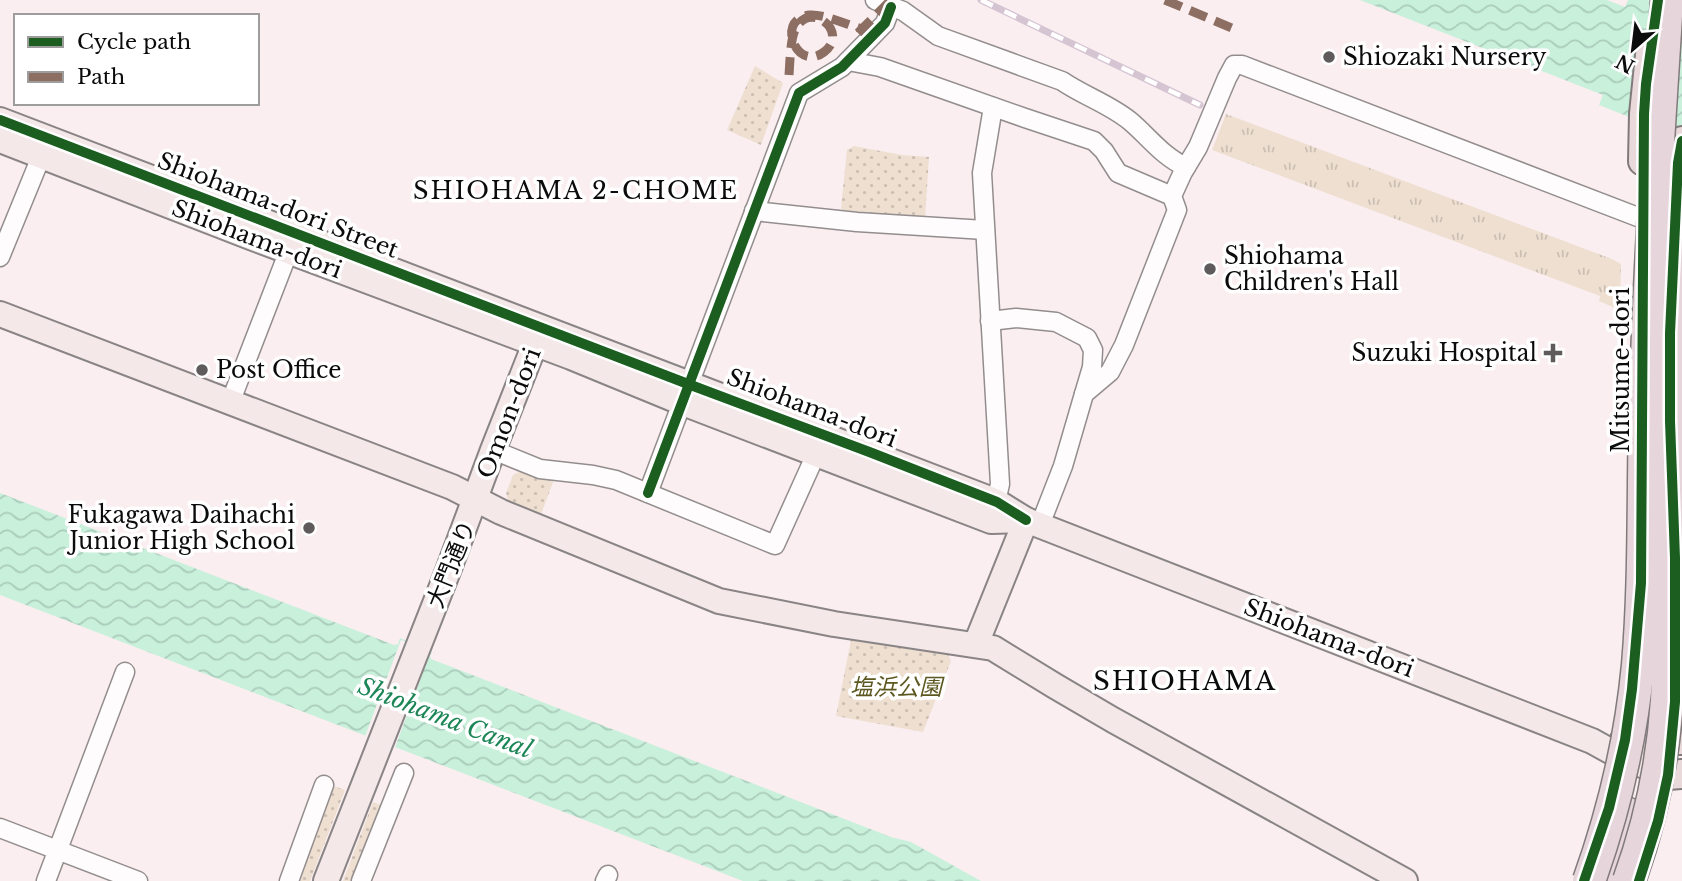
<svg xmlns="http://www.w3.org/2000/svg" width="1682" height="881" viewBox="0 0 1682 881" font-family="'Libre Baskerville','Noto Sans JP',serif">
	<defs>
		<pattern id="grass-tufts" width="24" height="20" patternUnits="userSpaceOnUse" patternTransform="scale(1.75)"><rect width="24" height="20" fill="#eedfd1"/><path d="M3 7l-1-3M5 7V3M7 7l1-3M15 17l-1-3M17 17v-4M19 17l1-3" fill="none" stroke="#cbbeb2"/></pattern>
		<pattern id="park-dots" width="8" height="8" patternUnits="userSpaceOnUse" patternTransform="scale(1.75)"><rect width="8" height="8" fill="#eedfd1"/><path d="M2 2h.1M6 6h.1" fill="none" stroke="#cbbeb2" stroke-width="1.8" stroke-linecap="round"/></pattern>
		<pattern id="water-waves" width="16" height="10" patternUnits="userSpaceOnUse" patternTransform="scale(1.75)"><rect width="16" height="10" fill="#c8f0db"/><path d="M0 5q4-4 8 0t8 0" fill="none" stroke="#acb"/></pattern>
	</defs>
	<rect width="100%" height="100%" fill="#faeef0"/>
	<polygon fill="url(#grass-tufts)" points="1226,114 1612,259 1621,264 1620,310 1599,301 1600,296 1212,150"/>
	<g fill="url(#park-dots)">
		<polygon points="755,66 783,83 761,145 727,130"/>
		<polygon points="854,146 902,155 929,157 925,219 846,214 841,208 847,150"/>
		<polygon points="523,470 555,477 540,517 510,506 506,493 513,475"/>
		<polygon points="851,640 948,654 951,661 923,732 836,716"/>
		<polygon points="331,785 345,790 310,881 297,881"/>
		<polygon points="373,802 384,806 354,881 343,881"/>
	</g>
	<g fill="url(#water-waves)">
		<polygon points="1360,0 1607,0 1625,7 1628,0 1647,0 1682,13 1682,138 1599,105 1603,95"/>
		<polygon points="0,493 394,645 398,644 400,638 432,651 430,656 431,659 891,837 911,842 981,881 743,881 0,595"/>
	</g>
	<polygon fill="#faeef0" points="401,640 431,651 394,750 364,739"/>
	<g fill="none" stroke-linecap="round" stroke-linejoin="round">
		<g stroke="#938d8e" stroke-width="21">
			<g id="street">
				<path d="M875,0L903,11L938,36L1062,81C1084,96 1109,104 1130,121C1148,136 1163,157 1186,167"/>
				<polyline points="848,61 880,67 1025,118 1094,141 1104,151 1118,173 1172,196"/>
				<polyline points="993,107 982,173 1000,484 994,511"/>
				<polyline points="754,211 857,222 985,230"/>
				<polyline points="0,257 45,147"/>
				<polyline points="990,321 1016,318 1056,322 1087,338 1093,350 1092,367 1084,394"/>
				<polyline points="230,403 293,240"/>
				<polyline points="493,450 540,469 593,475 616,480 775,545 816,454"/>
				<polyline points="648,493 799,93 842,67 885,23 891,7"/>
				<polyline points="1040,525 1063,466 1084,394 1110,372 1124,345 1177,210 1172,196 1183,172 1198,147 1227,78 1234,65 1242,65 1643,219"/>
				<polyline points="0,828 138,881"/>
				<polyline points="46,881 125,672"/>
				<polyline points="289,881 324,785"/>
				<polyline points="361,881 404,773"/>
				<polyline points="605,881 608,875"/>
			</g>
		</g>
		<g stroke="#898485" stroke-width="28">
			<g id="secondary">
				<polyline points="0,120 982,496 997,502 1026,520 1592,741 1621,757 1668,775"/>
				<polyline points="0,140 253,238 571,357 683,403 991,521 1026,520"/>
				<polyline points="0,314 452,487 501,512 719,601 834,624 993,648 1055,686 1113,720 1405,881"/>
				<polyline points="976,644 1026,520"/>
				<polyline points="326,881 448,571 493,450 540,331"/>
			</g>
		</g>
		<g stroke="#807a7b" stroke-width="32">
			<g id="primary">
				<polyline points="1643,161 1644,114 1650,55"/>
				<polyline points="1675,218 1678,163 1682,141"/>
				<polyline points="1625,740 1682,740"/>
				<polyline points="1668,775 1682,774"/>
			</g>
		</g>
		<g stroke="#807a7b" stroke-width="35">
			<polyline id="highway" points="1607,881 1626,813"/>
		</g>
		<use href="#street" stroke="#fefcfd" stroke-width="18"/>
		<use href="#secondary" stroke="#f4e8e8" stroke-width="24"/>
		<use href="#primary" stroke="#ead9db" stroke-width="28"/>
		<use href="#highway" stroke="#e7d5dc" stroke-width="32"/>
		<g stroke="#d5c4d2" stroke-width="7">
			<polyline id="rail" points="981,0 1200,105"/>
		</g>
		<use href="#rail" stroke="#fff" stroke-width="4.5" stroke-dasharray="13" stroke-linecap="butt"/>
		<g stroke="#807a7b" stroke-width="35" stroke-linecap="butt">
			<g id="highway-bridge">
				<path d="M1589,881C1614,811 1631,739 1638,665C1645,583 1643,500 1645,417C1649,278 1658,139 1667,0"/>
				<path d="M1629,881C1650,823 1663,761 1667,700C1670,645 1669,590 1670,535C1671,422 1672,309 1678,196"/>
			</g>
		</g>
		<use href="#highway-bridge" stroke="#e7d5dc" stroke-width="32"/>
		<g stroke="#8d6e63" stroke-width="9" stroke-dasharray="18 9" stroke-linecap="butt">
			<polyline points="1165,0 1234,29"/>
			<polyline points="858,33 889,2"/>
			<path d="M789,75C790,63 790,38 796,28C811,0 850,33 824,52C796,73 775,18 810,15C824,14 848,25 862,29"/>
		</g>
		<g stroke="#fff" stroke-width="15">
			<g id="cycleway">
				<polyline points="0,120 688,384 872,453 997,502 1026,520"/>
				<polyline points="648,493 799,93 842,67 885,23 891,7"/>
				<polyline points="1584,881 1609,808 1625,740 1632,689 1641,583 1644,114 1646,84 1658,0"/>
				<polyline points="1639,881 1658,821 1668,775 1675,702 1675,558 1670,421 1670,333 1678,163 1682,141"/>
			</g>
		</g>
		<use href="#cycleway" stroke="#1b5e20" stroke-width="10"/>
	</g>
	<g fill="#5f5a5b" stroke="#fff" stroke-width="2.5">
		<circle cx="1329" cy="57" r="7"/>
		<circle cx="1210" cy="269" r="7"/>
		<path d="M1549.5 342.5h7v7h7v7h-7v7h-7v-7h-7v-7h7z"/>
		<circle cx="202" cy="370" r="7"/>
		<circle cx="309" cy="528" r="7"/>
	</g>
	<g text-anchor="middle" stroke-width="7" stroke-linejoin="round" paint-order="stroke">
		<g font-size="23" fill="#0b0b0b" stroke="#fff" text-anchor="start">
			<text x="1343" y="65">Shiozaki Nursery</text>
			<text x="1224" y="264">Shiohama<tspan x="1224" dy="26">Children's Hall</tspan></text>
			<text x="1537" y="361" text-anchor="end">Suzuki Hospital</text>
			<text x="216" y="378">Post Office</text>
			<text x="295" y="523" text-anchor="end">Fukagawa Daihachi<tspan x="295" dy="26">Junior High School</tspan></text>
		</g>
		<g font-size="23" fill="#0b0b0b" stroke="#fff">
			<text transform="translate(278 205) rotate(21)" y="8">Shiohama-dori Street</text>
			<text transform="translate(257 239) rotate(21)" y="8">Shiohama-dori</text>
			<text transform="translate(1621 370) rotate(-90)" y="8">Mitsume-dori</text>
			<text transform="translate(812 408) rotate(21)" y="8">Shiohama-dori</text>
			<text transform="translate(509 413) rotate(-69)" y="8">Omon-dori</text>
			<text transform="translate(451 564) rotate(-68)" y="8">大門通り</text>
			<text transform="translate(1329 638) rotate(21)" y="8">Shiohama-dori</text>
		</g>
		<g font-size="23" font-style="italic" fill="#5d5821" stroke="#fff">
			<text x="896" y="695">塩浜公園</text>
		</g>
		<g font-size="24" letter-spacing="2" fill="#0b0b0b" stroke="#fff">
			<text x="576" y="199">SHIOHAMA 2-CHOME</text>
		</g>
		<g font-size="24" font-style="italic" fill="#1d8657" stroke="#fff">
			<text transform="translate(445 718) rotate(21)" y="8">Shiohama Canal</text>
		</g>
		<g font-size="26" letter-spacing="2" fill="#0b0b0b" stroke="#fff">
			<text x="1185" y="690">SHIOHAMA</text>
		</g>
	</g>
	<rect x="14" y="14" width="245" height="91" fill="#ffffff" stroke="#9d9d9d" stroke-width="2"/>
	<rect x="28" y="37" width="35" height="10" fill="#1b5e20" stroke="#9d9d9d" stroke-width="2"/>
	<text x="77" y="49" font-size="21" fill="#0b0b0b">Cycle path</text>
	<rect x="28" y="72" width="35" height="10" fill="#8d6e63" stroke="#9d9d9d" stroke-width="2"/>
	<text x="77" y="84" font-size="21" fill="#0b0b0b">Path</text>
	<g transform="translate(1633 49) rotate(208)" stroke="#ffffff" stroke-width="5" paint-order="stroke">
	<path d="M0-5L12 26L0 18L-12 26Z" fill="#0b0b0b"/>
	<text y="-10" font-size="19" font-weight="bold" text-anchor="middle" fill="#0b0b0b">N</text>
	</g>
</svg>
